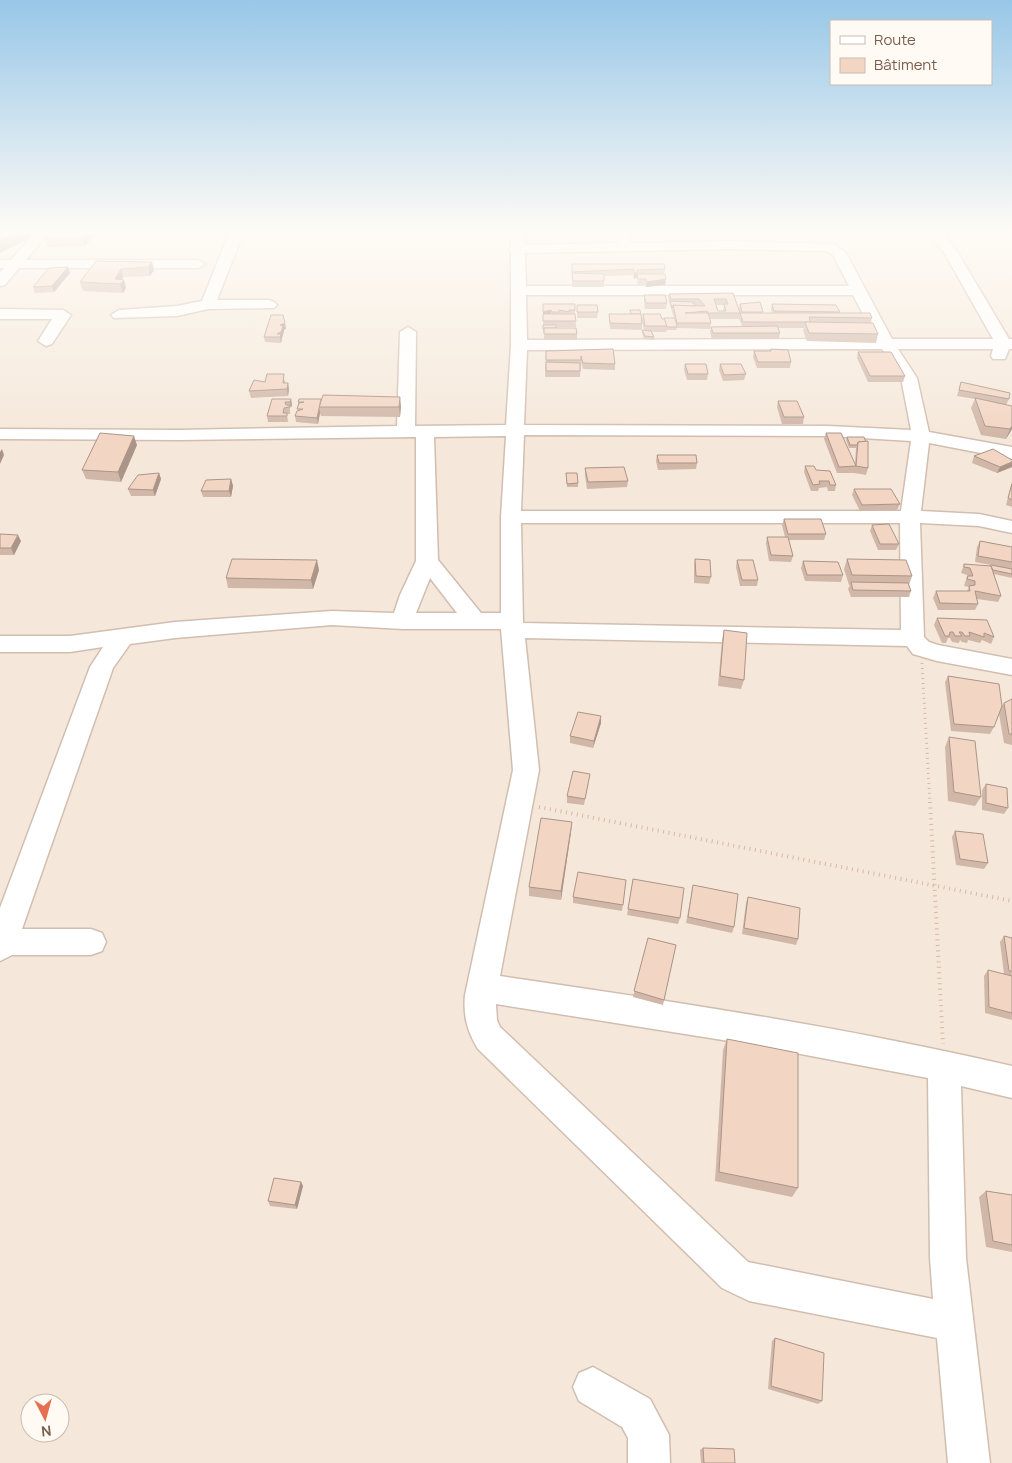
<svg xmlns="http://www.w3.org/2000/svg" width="1012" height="1463" viewBox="0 0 1012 1463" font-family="Manrope,sans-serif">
	<rect width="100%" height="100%" fill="#fdf6ec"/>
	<path fill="#f5e8da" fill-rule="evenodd" d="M0,231H1012V1463H0ZM30,1403H60V1433H30Z"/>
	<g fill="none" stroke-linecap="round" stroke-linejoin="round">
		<g stroke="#d1beb0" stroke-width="3">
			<g id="minor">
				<polygon points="36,231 50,231 26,260 198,260 205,264 198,268 19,268 5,285 0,286 0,273 4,268 0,268 0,260 11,260"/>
				<polygon points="230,231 244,231 217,300 269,300 274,302 277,305 274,308 208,309 177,316 114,318 111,315 119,310 177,306 202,301"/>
				<path d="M511,231H525V245L617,243L614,231H628L631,243L731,241L834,244L846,253L892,339H993L945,254L927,231H941L958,253L1009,339H1012V349H1009L1005,359H993L991,356L993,349H898L917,378L929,432L1012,447V459L929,443L921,511L979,514L1012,521V533L979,526L920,523L924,637L929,642L938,645L1012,659V675L937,661L913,654L907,646L525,638L539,770L500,976C672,1001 843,1027 1012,1066V1098L961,1086L966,1258L990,1463H948L937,1338L749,1301L722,1288L478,1049C467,1031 463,1015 465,995L513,770L501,629H403L332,625L175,638L130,644L113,668L22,929H91L102,933L106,942L102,951L91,955H12L0,961V908L90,667L103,647L70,652H0V636H70L175,622L332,611L394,613L400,595L416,561V437L179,440L0,439V429L179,430L397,426L400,332L408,327L416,332L415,426L506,425L511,345V252L509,249L511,246ZM731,249L826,251L833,255L849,286H526L525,253ZM526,295H853L876,339L527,340ZM882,349L901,378L911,430L828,426L524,425L527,350ZM524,435L828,436L911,441L901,511H521ZM506,436L501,517V613H481L438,560L434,437ZM521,523H900L901,630L523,623ZM430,578L457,613H416ZM496,1004L748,1044L928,1078L930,1258L933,1299L748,1262L500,1027L497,1020Z"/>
				<polygon points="0,309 63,310 71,315 52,344 46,346 38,341 52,319 0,319"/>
				<polygon points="593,1367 650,1399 669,1435 670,1463 628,1463 628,1438 622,1427 579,1401 573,1387 579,1373"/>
			</g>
		</g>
		<polyline stroke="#d9b8a5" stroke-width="3" stroke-dasharray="1 4" stroke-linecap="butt" points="922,663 930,803"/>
		<g stroke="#d9b8a5" stroke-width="4" stroke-dasharray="1 4.5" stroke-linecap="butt">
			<polyline points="930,802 943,1044"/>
			<polyline points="539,807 1012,901"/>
		</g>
		<use href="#minor" fill="#fff" fill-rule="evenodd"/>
	</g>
	<g fill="#d1b7a8" fill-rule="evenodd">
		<polygon points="49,231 97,231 97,233 85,246 47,247 44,239"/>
		<polygon points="96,261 152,262 154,270 150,276 123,277 122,279 124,280 126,288 123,293 83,291 80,282"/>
		<polygon points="572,264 665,269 664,274 666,279 665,285 646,287 645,285 638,285 637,278 634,279 633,275 604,276 604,287 572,287"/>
		<polygon points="68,267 70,273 54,292 35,293 33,287"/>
		<path d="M733,293L739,309L740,304L763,312V313H772L771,310L772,304L840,312V313L872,318L871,323L878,334L876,343L807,341L803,330L804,328H778L780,333L779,339H712L710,332L711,327L742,326L739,319H710L711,323L710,329L677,328L676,330H667L666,332H652L654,337V340L644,339L642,333V330L644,331L642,320L643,314L662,319L674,318L668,299L669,294ZM716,305H724L723,311H718Z"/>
		<polygon points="644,295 667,303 666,309 645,309 644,301"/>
		<polygon points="543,304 575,310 576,327 556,327 556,328 577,334 577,340 544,340 544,332 543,332"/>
		<polygon points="577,305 598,312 597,318 577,318"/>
		<polygon points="630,310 642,324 642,330 610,329 609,320 609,314 630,314"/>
		<polygon points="286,329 284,330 284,331 282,338 281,343 265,342 264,337"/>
		<polygon points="771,349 791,362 790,368 757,368 753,357 754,351 770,351"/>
		<polygon points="546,351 615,364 615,370 583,369 581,362 580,377 545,377"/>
		<polygon points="858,352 905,376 903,382 868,382 857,358"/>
		<polygon points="685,364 708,374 707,380 687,380 684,370"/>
		<polygon points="720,364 746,374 744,380 723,381 719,370"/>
		<polygon points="285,380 285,383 288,383 289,390 288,396 251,398 249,391 265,382"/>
		<polygon points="961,382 1009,399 1006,405 1012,429 1006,439 981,435 971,408 975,399 957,396"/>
		<polygon points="272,399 291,399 292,405 290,408 290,414 287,414 288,422 268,422 267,416"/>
		<polygon points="321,401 401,406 400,417 321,416 320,413 318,424 296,422 295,416 298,410 298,402"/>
		<polygon points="778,401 804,417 803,424 782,424 777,407"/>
		<polygon points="826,433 855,464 856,448 849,448 846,440 847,437 864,437 868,468 866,475 854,473 837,473 824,439"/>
		<polygon points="137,445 121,482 86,479 82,470"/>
		<polygon points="657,455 697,463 696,469 658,470 656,461"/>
		<polygon points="974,456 1012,462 1012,467 997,473 972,463"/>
		<polygon points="805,466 816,470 836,485 835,491 828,491 827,487 819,488 818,491 811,491 804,472"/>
		<polygon points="585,468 628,481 627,487 587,489 585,475"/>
		<polygon points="159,473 161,479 155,496 131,496 128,489"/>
		<polygon points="566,473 578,483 578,487 567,487"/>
		<polygon points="231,479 233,486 231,497 203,497 201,491"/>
		<polygon points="1012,481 1012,507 1006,505"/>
		<polygon points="854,489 900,504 897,510 860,511 852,495"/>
		<polygon points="784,519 826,534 824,540 789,540 793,556 791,562 769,561 766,543 767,537 785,537 782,525"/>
		<polygon points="872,525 899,544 896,550 878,550 870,531"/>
		<polygon points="0,534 21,541 14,555 0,555"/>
		<polygon points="980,541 1012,547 1012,569 1003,567 1012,569 1012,578 994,574 1001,596 998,602 977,599 978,604 975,610 938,610 933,598 936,591 967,591 969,587 964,586 967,576 967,575 961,573 964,564 990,566 991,565 975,562 977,547"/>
		<polygon points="695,559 711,577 709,584 694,583 694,565"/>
		<polygon points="847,559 912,576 909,585 911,591 909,597 851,597 848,589 850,585 849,585 844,569"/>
		<polygon points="737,560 758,580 757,586 740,586 736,567"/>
		<polygon points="803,561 843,575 841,582 805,581 801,568"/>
		<polygon points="319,570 313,589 228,588 226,578"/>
		<polygon points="937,618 987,620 994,637 991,644 982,640 980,643 968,640 967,643 962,642 960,640 959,643 952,642 950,638 948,638 946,643 942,643 934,625"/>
		<polygon points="724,630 744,680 741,689 718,686 722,640"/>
		<polygon points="948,676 1002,706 1004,703 1012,699 1012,745 1004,743 999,714 994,727 990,734 951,731 945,682"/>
		<polygon points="601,723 593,748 570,743 570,736"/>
		<polygon points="949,737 981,797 975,806 948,801 945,747"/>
		<polygon points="590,774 584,805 567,803 567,796"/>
		<polygon points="986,784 1008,808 1004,814 982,810 982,790"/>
		<polygon points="955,831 988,863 984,869 956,865 952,837"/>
		<polygon points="571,832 561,900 529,896 529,887"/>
		<polygon points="633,879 680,918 678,924 627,915"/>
		<polygon points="626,880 622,911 573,903 573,897"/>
		<polygon points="693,885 734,927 732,933 686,923"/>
		<polygon points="748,897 798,939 796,945 742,934 746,903"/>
		<polygon points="1004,936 1012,938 1012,1020 985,1013 984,976 988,970 1004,974 1000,942"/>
		<polygon points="648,938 676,945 663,1005 633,997"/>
		<polygon points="727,1039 798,1188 792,1197 715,1181 723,1050"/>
		<polygon points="301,1182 303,1186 297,1209 270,1206 268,1201"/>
		<polygon points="986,1191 1012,1195 1012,1252 986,1247 979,1197"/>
		<polygon points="775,1338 822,1401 818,1404 768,1389 772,1341"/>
		<polygon points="703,1448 735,1463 701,1463 700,1450"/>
	</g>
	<g fill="#aa9588">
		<polygon points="19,231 36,231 29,239 0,253 0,240"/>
		<polygon points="89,231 97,231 97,233 85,246 82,238"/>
		<polygon points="152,262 154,270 150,276 148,267"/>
		<polygon points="68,267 70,273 54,292 52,286"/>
		<polygon points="121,269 123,277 119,284 115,279"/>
		<polygon points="634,273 637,273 637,278 634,279"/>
		<polygon points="666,279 665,285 646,287 647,282"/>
		<polygon points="124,280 126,288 123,293 120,284"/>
		<polygon points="551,310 551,316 543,318 543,312"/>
		<polygon points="285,323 286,329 284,330 284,331 282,338 281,343 280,337 277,334 280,325"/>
		<polygon points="288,383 289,390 288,396 287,389"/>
		<polygon points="400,397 401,406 400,417 399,407"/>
		<polygon points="291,399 292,405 291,408 290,402"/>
		<polygon points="321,399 322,405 319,407 320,413 318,424 317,418"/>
		<polygon points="1012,426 1012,429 1006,439 1010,429"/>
		<polygon points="134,436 137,445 121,482 118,472"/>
		<polygon points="2,449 4,455 0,464 0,452"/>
		<polygon points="1012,462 1012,467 997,473 1000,467"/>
		<polygon points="159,473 161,479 155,496 153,490"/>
		<polygon points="231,479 233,486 231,497 229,491"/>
		<polygon points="18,535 21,541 14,555 11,548"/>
		<polygon points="317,560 319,570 313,589 311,580"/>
		<polygon points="601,716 601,723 593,748 594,741"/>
		<polygon points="572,822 571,832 561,900 561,891"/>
		<polygon points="301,1182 303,1186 297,1209 295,1205"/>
	</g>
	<g fill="#f3d5c3" stroke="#aa9588" fill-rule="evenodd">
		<polygon points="0,231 19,231 0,240"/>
		<polygon points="49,231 89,231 82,238 44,239"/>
		<polygon points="96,261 152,262 148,267 121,269 115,279 124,280 120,284 80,282"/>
		<polygon points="572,264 664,264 665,269 637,270 637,273 634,273 634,269 572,272"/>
		<polygon points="68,267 52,286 33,287 49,268"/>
		<polygon points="572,273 604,274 604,281 573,281"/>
		<polygon points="637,274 665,274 666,279 647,282 646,279 638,279"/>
		<path d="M733,293L740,313H708L711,323H677L673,305L705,306L699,299H671L669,294ZM714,299H726L728,304H724L726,311H718ZM707,311L708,313H685Z"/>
		<polygon points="644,295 665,295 667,303 646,303"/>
		<polygon points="670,301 693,302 695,306 673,305 672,308"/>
		<polygon points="760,302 763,312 742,312 740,304"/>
		<polygon points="543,304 575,304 575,310 569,310 569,312 559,310 559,312 552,312 551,310 543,312"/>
		<polygon points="772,304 836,305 840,312 774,311"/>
		<polygon points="577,305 597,305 598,312 577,312"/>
		<polygon points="630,310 640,310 641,315 641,314 631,314"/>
		<polygon points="740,313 870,313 872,318 809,317 810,322 743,322"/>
		<polygon points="543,314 575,314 576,321 543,321"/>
		<polygon points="609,314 641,314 642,324 610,323"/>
		<polygon points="643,314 660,314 662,319 665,319 667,326 645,326"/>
		<polygon points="271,315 283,315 285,323 280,325 283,326 281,332 277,334 281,334 280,337 264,337"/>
		<polygon points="664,318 675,318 677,327 667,327"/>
		<polygon points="805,322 873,323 878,334 809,333"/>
		<polygon points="543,325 556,325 556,328 544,328 544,329 543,329"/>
		<polygon points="777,326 780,333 713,333 711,327"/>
		<polygon points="544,328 576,328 577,334 544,334"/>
		<polygon points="642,330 651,331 654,337 645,336"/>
		<polygon points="613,349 615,364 583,363 581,356 581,360 546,360 546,351"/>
		<polygon points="771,349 788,350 791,362 758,362 754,351 771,351"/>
		<polygon points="858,352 891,352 905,376 870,376"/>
		<polygon points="546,362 580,363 580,371 546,371"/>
		<polygon points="685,364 706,364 708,374 688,374"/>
		<polygon points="720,364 741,364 746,374 724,375"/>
		<polygon points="267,374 284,374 283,383 288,383 287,389 249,391 254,380 265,382"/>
		<polygon points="961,382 1010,393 1009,399 959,390"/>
		<polygon points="323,395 400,397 399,407 319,407"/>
		<polygon points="975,398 1012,406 1012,426 1010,429 985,426"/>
		<polygon points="272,399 291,399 290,402 285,402 286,405 290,405 289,407 284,408 283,413 287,413 287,416 267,416"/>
		<polygon points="299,399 321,399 317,418 295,416 297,411 303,409 297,409 299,403 304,402 298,402"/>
		<polygon points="778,401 797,401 804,417 784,417"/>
		<polygon points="100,433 134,436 118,472 82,470"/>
		<polygon points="826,433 841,433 856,466 839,467"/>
		<polygon points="847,437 864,437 866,442 858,442 857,445 850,445"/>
		<polygon points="868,441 868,468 856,466 858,442"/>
		<polygon points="993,449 1012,460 1012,462 1000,467 974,456"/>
		<polygon points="657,455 696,455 697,463 659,463"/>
		<polygon points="805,466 814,466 816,470 830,471 836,485 830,485 829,481 819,481 820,484 813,485"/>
		<polygon points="624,467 628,481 588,482 585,468"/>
		<polygon points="159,473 153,490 128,489 138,475"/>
		<polygon points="566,473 577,473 578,483 567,484"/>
		<polygon points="231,479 229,491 201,491 206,480"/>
		<polygon points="1012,484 1012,500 1008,498"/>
		<polygon points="854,489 891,489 900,504 862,505"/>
		<polygon points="784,519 821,519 826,534 788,534"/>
		<polygon points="889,524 899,544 880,544 872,525"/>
		<polygon points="0,534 18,535 11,548 0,548"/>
		<polygon points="767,537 788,537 793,556 771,555"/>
		<polygon points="980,541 1012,547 1012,562 978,556"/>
		<polygon points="232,559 317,560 311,580 226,578"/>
		<polygon points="695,559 710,560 711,577 696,576"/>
		<polygon points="847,559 906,560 912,576 852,575"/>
		<polygon points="737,560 753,560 758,580 742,580"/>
		<polygon points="803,561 838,562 843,575 807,575"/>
		<polygon points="964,564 991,566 1001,596 975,591 978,604 940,603 936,591 970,591 969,586 975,585 975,581 967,579 968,576 973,576 970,568 964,567"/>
		<polygon points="991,565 1012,569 1012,574 993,570 991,566 990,566"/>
		<polygon points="851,582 908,583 911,591 853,590"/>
		<polygon points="937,618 987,620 994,637 984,633 984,637 969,632 970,636 965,636 962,632 959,632 962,636 955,636 953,632 950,632 949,636 945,636"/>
		<polygon points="724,630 747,633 744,680 720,676"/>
		<polygon points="948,676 999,684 1002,706 994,727 954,724"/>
		<polygon points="1012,699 1012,734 1009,734 1004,703"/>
		<polygon points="578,712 601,716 594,741 570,736"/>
		<polygon points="949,737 975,741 981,797 954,792"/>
		<polygon points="573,771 590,774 585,799 567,796"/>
		<polygon points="986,784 1007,788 1008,808 986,803"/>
		<polygon points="541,818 572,822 561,891 529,887"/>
		<polygon points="955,831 983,834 988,863 960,859"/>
		<polygon points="578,872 626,880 623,905 573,897"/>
		<polygon points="633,879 684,888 680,918 628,909"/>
		<polygon points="693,885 738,894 734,927 688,917"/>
		<polygon points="748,897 800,908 798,939 744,928"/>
		<polygon points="1004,936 1012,938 1012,971 1009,971"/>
		<polygon points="648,938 676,945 664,1000 634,991"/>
		<polygon points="988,970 1012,976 1012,1013 989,1007"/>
		<polygon points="727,1039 798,1053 798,1188 719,1172"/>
		<polygon points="274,1178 301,1182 295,1205 268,1201"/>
		<polygon points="986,1191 1012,1195 1012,1245 993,1241"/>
		<polygon points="775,1338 824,1353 822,1401 771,1386"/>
		<polygon points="703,1448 734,1449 735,1463 704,1463"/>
	</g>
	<linearGradient id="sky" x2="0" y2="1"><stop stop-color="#97c7e8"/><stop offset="0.53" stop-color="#fefbf6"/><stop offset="1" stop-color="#fefbf6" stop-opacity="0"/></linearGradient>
	<rect width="1012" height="436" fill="url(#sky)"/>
	<rect x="830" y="20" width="162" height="65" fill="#fffaf3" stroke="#cabbb1"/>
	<rect x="840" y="36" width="25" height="8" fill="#ffffff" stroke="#cabbb1"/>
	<text x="874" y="45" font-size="15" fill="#7a5c4d">Route</text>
	<rect x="840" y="58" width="25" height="15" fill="#f3d5c3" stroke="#cabbb1"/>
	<text x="874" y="70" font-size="15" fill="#7a5c4d">Bâtiment</text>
	<g transform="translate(45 1418) rotate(174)"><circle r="24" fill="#fffaf3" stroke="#cabbb1"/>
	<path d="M0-4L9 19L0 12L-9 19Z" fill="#e76f51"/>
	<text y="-8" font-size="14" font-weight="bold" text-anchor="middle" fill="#7a5c4d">N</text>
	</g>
</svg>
